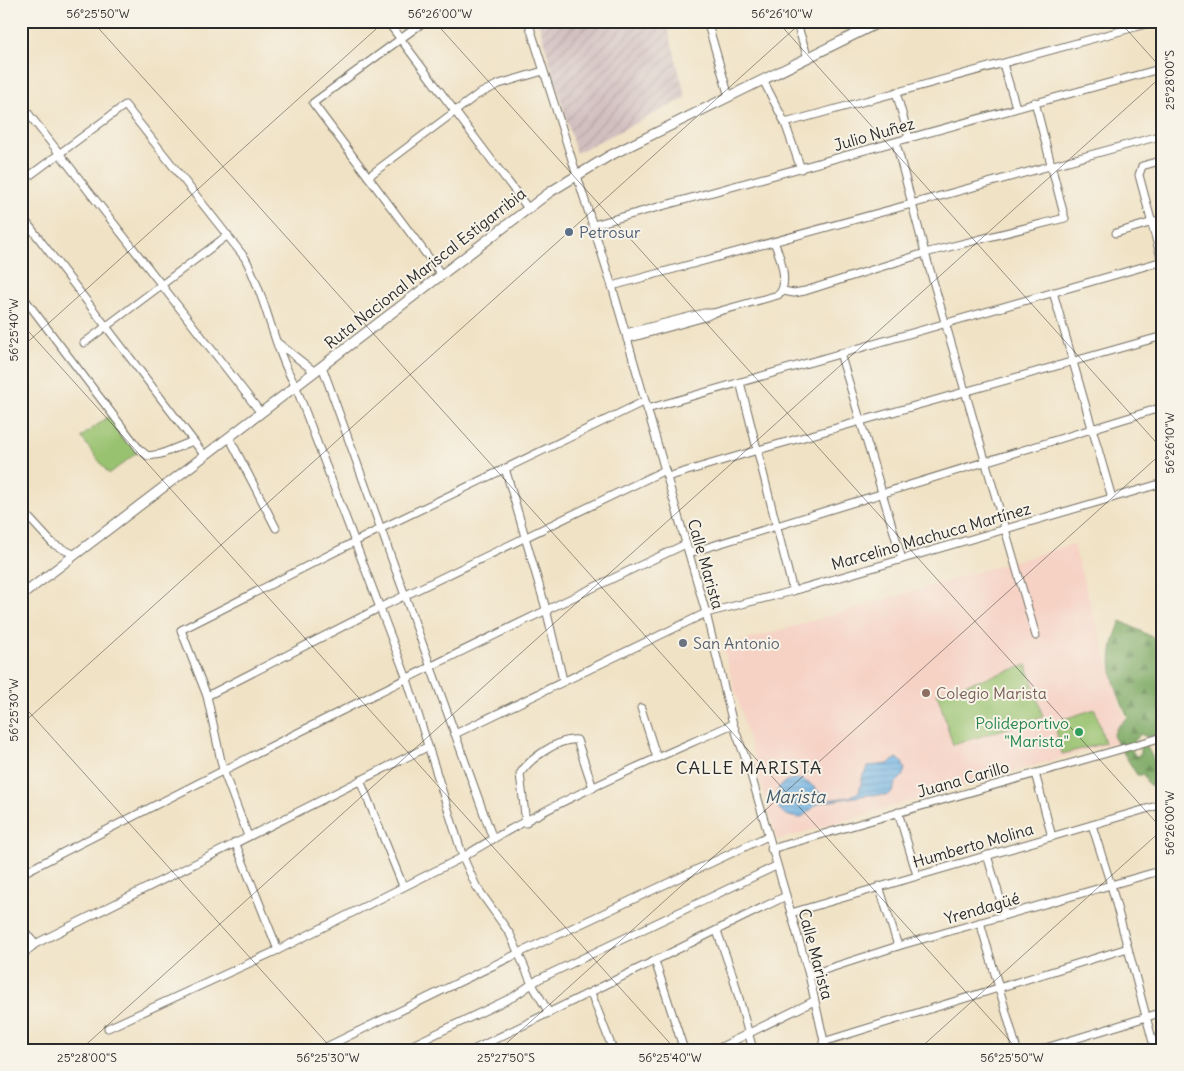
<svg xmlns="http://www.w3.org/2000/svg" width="1184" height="1071" viewBox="0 0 1184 1071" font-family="Delius,sans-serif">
	<defs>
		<pattern id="industrial-furrows" width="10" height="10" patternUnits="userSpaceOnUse" patternTransform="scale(1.25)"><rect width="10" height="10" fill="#d1bfbf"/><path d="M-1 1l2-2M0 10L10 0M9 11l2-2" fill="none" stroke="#b4a4a4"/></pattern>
		<pattern id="forest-firs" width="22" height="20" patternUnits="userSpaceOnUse" patternTransform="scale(1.25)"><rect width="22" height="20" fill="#7aa862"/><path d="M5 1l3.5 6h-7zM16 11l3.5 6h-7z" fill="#648951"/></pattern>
		<pattern id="water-rules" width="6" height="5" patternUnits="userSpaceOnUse" patternTransform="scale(1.25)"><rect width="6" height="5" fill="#6eb2e4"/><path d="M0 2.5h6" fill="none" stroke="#5b91b9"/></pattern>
	</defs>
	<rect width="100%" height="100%" fill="#f7f3e8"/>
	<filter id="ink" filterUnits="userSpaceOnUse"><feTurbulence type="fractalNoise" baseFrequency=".02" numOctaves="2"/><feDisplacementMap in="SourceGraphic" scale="10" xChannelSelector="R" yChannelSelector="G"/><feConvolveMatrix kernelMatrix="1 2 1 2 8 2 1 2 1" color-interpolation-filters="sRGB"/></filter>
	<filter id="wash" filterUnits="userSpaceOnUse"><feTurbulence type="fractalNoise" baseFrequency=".0096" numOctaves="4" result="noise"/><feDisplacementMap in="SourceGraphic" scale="20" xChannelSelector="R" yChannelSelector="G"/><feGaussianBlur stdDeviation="1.12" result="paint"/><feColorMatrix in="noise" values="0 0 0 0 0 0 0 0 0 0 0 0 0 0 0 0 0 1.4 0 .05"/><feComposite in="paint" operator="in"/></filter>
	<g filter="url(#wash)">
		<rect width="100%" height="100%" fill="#f0e2c5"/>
		<polygon fill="#f6d2c5" points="1073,544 1130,738 777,840 723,647"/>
		<polygon fill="url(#industrial-furrows)" points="538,21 666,21 686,98 576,153"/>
		<path fill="url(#forest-firs)" stroke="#526a46" d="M1121,621L1158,640L1163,647V734L1147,737L1140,734C1136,741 1127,748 1136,756L1140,755V748L1144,744C1150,747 1164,784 1161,791L1148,784L1143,775H1137L1113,736L1117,727L1128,717C1111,680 1104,659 1121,621Z"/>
		<g fill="#99c26f" stroke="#62764d">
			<polygon points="112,414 139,451 109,474 81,437"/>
			<polygon points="1027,665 1043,717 953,745 937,693"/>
			<polygon points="1095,709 1105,743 1062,754 1054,722"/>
		</g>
		<path fill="url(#water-rules)" stroke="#4c6e88" d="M897,758L902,762L905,770L902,777L895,784L893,791L887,795H867L819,803L801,818C751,817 784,744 826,800L849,797L859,792L863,775L869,766L888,764Z"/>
	</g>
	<g filter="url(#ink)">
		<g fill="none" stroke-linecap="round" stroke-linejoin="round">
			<g stroke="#706b61" stroke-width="9">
				<g id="minor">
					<polyline points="387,21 527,207"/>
					<polyline points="425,21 313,103 441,274"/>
					<polyline points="528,21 612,286 706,613 733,724 749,768 809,975 826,1050"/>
					<polyline points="707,21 729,97"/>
					<polyline points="796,21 808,58"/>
					<polyline points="1003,64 1016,107"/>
					<polyline points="763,80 785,123 801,169"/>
					<polyline points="896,92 909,138"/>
					<polyline points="1035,102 1064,215"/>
					<polyline points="21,104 261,413"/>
					<polyline points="785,123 1157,21"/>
					<polyline points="896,143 925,253 1036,636"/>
					<polyline points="1163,160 1142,166 1139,175 1163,265"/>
					<polyline points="369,176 477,95 499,84 543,71"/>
					<path d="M21,182L125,105L245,258C267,299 273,347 296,387L407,679L463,857L476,886L510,934L532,984L549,1013"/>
					<polyline points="21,215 205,456"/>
					<polyline points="593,225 1163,68"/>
					<polyline points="1116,233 1163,219"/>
					<polyline points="612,286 1163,135"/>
					<polyline points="783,291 794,293 805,291 925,253 1065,218"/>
					<polyline points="1053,292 1112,498"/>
					<polyline points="21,294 139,449 148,456 161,454 193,441"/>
					<path d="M713,313L778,295C790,285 780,255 774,242"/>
					<polyline points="626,333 704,313 713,313 705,317 627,339"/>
					<polyline points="84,343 228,235"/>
					<polyline points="278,343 315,372"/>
					<polyline points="840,353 902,559"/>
					<polyline points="322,366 493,839"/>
					<polyline points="740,382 793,591"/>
					<polyline points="647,409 1163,261"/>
					<polyline points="229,437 276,528"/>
					<polyline points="505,468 546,609 563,680"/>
					<polyline points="667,477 758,450 1163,336"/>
					<polyline points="21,509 53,544 75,555"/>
					<polyline points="689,553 1163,407"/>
					<polyline points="207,696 379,608 665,470"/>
					<polyline points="641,708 657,758"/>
					<polyline points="455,734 706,613 793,591 1163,483"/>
					<polyline points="1035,773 1052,837"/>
					<polyline points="360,780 403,886"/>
					<polyline points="898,812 917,875"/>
					<path d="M526,823L520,774C529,759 559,738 577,740L593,788"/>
					<polyline points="1092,825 1111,885 1155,1050"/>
					<polyline points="248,836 223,770 207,696 181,630 380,529 645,401"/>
					<polyline points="235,842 278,950"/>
					<polyline points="771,849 1163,737"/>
					<polyline points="987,855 1005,915"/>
					<path d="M21,874C241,761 462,648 686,544"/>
					<polyline points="879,886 898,946"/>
					<polyline points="791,913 1163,804"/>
					<polyline points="980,922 1017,1050"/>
					<polyline points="21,927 35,944"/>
					<polyline points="717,931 733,976 753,1050"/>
					<polyline points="21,956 35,944 427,747"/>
					<polyline points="655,961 684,1050"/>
					<polyline points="809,975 898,946 1163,870"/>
					<polyline points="591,993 613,1050"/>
					<path d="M108,1028L278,950L463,857C548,804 642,765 733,724"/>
					<polyline points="823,1042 1128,948"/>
					<polyline points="320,1050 519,953 768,836"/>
					<polyline points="402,1050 513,997 539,979 776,866"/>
					<polyline points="473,1050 786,896"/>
					<polyline points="715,1050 814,1001"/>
					<polyline points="1039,1050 1163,1012"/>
				</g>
			</g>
			<g stroke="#706b61" stroke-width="11">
				<polyline id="major" points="21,596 550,192 609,156 882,21"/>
			</g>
			<use href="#minor" stroke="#fff" stroke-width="7"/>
			<use href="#major" stroke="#fff" stroke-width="9"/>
		</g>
	</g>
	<path fill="none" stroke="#2b2b2b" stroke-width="1" stroke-opacity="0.45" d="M92,21L1018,1050M434,21L1163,830M777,21L1163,450M1119,21L1163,70M21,323L676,1050M21,348L385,21M21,703L333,1050M21,725L803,21M80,1050L1163,75M499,1050L1163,452M918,1050L1163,829"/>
	<circle fill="#5c6f8a" stroke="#f7f3e8" stroke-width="2" cx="569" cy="232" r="5"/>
	<circle fill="#6b7280" stroke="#f7f3e8" stroke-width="2" cx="683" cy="643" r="5"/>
	<circle fill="#8d6e63" stroke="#f7f3e8" stroke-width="2" cx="926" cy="693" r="5"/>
	<circle fill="#2e9e5b" stroke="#f7f3e8" stroke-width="2" cx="1079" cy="732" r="5"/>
	<g text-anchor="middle" stroke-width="4" stroke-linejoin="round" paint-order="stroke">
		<g font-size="16" fill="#2b2b2b" stroke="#f7f3e8">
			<text transform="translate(874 134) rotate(-16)" y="6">Julio Nuñez</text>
			<text transform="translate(425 268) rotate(-38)" y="6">Ruta Nacional Mariscal Estigarribia</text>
			<text transform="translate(931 536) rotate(-16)" y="6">Marcelino Machuca Martínez</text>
			<text transform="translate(706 564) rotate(74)" y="6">Calle Marista</text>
			<text transform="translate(963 779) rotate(-16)" y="6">Juana Carillo</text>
			<text transform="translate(973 845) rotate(-16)" y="6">Humberto Molina</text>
			<text transform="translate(982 908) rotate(-16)" y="6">Yrendagüé</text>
			<text transform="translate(816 954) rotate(75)" y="6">Calle Marista</text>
		</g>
		<g font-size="16" fill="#4e5e75" stroke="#f7f3e8" text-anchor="start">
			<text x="579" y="238">Petrosur</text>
		</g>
		<g font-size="16" fill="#5b616d" stroke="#f7f3e8" text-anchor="start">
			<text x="693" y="649">San Antonio</text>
		</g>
		<g font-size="16" fill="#785e54" stroke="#f7f3e8" text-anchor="start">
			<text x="936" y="699">Colegio Marista</text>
		</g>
		<g font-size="16" fill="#27864d" stroke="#f7f3e8" text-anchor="end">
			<text x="1069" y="729">Polideportivo<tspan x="1069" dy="18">"Marista"</tspan></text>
		</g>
		<g font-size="18" letter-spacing="1" fill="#2b2b2b" stroke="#f7f3e8">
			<text x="749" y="774">CALLE MARISTA</text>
		</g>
		<g font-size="18" font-style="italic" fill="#425a6c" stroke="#f7f3e8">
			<text x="795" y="803">Marista</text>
		</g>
	</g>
	<rect width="1184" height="1071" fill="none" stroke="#f7f3e8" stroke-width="55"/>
	<rect x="28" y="28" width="1128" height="1016" fill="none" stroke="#2b2b2b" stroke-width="2"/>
	<g font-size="12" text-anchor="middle" fill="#2b2b2b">
		<text x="98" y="18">56°25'50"W</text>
		<text x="440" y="18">56°26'00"W</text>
		<text x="782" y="18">56°26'10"W</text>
		<text transform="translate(1170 80) rotate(-90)" y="4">25°28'00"S</text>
		<text transform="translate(14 330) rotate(-90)" y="4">56°25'40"W</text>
		<text transform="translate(1170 443) rotate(-90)" y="4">56°26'10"W</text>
		<text transform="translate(14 710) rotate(-90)" y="4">56°25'30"W</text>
		<text transform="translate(1170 823) rotate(-90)" y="4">56°26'00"W</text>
		<text x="87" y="1062">25°28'00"S</text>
		<text x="328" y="1062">56°25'30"W</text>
		<text x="506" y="1062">25°27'50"S</text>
		<text x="670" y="1062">56°25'40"W</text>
		<text x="1012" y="1062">56°25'50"W</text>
	</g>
</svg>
